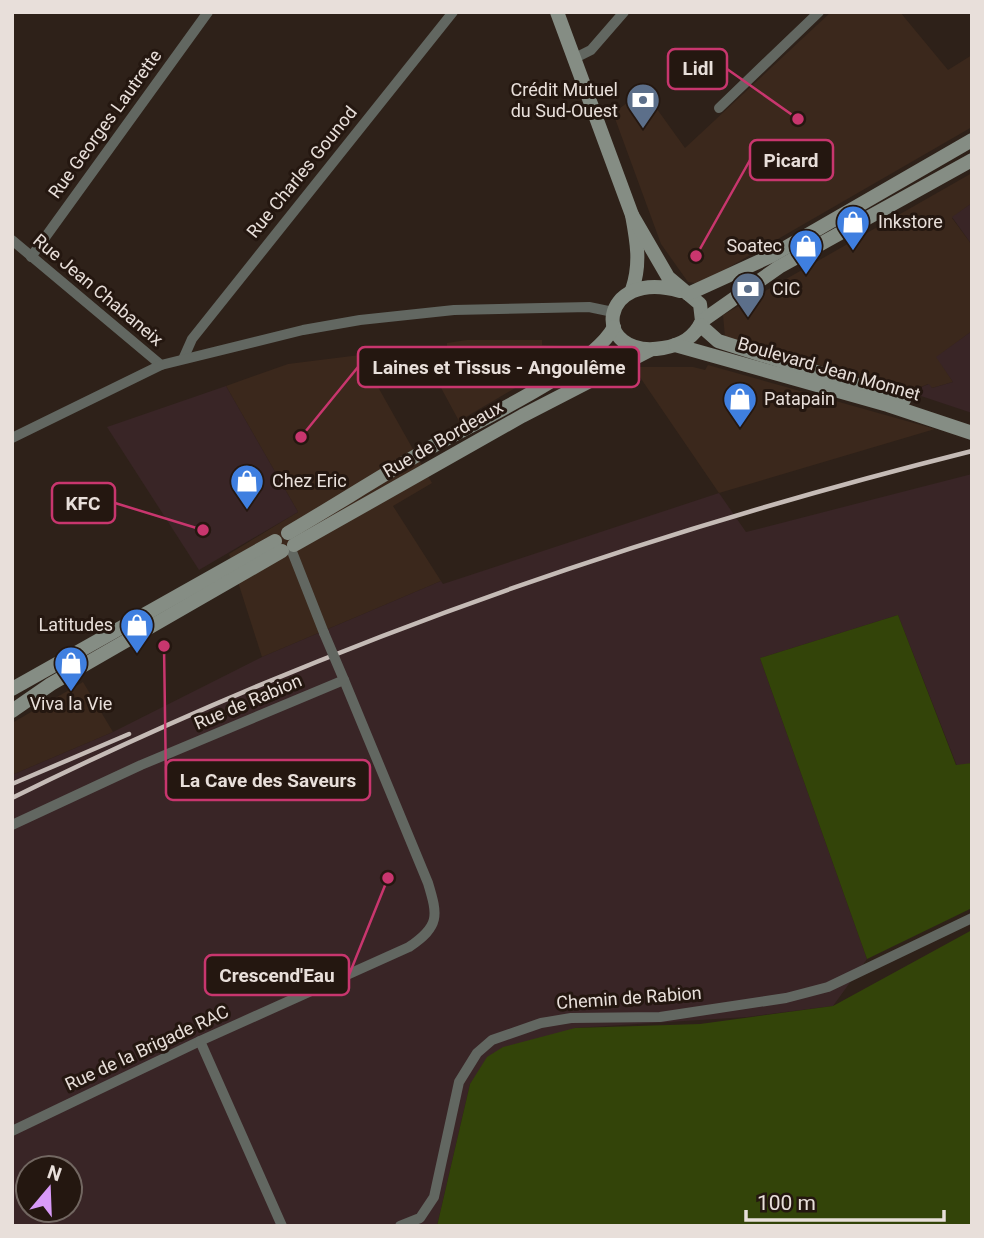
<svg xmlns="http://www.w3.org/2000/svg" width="984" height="1238" viewBox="0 0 984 1238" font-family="Roboto,sans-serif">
	<rect width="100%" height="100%" fill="#2e2119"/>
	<g fill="#3b281c">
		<polygon points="831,12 900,12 948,70 972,55 972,127 700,284 688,282 661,244 613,113 644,91 685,148"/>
		<polygon points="972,173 972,203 952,218 972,245 972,331 937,357 953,382 932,388 928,384 909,392 725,337 723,315"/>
		<polygon points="467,340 542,340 542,345 585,347 459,421 420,349 447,347 447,343"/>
		<polygon points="360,355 432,483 393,506 441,581 262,657 229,554 298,512 226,386 288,364"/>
		<polygon points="708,365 935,429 719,493 633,367 693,367 705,370"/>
		<polygon points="83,682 113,732 12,775 12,723"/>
	</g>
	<g fill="#392526" fill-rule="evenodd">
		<polygon points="972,203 972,245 952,217"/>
		<polygon points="972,331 972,413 909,392 929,384 932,388 953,382 936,357"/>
		<polygon points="226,386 298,512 199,570 107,427"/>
		<path d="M972,474V763L957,766L898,615L760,658L867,959L833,1006L747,1017L575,1028L470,1084L437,1226H12V775L113,732L262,657L441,581L443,584L719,493L746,532ZM28,1168H70V1210H28Z"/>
	</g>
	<g fill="#334409">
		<polygon points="898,615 956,765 972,763 972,908 867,959 760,658"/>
		<polygon points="972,930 972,1226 437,1226 470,1084 487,1057 503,1047 575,1028 700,1024 833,1006"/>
	</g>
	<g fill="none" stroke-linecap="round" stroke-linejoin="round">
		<g stroke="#626761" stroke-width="10">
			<polyline points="575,58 591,50 624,12"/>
			<polyline points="719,108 819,12"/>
			<polyline points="12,240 161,365"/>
			<polyline points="31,257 208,12"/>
			<polyline points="184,357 192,339 453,12"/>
			<polyline points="12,438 161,365 303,330 360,320 454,310 589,307 613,312"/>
			<polyline points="291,549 324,633"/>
			<path d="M12,825L141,765L344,680L428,883C438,916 440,926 409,947L200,1041L12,1131"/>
			<polyline points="200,1041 282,1226"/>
			<polyline points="400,1226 420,1218 434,1197 459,1082 477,1053 492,1040 541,1023 571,1018 660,1017 786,998 828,987 972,918"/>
		</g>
		<g stroke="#858d84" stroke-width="14">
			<path d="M557,12L632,215C637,242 641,264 632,290"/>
			<path d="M632,215L668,277L700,304L702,321C694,338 681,345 663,348C589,360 598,267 680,291"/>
			<polyline points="688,294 771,256 972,140"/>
			<polyline points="702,321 779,267 972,160"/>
			<polyline points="700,325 718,341 904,400"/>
			<polyline points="675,345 888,405 972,433"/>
			<path d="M288,533C334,506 379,477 426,450C472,423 590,371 614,327"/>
			<polyline points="294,545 522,416 650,350"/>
			<polyline points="12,689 275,541"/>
			<polyline points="12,711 51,684 282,551"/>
		</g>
		<g stroke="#c5bbb6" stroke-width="4.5">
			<polyline points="12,784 129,734"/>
			<path d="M12,798C315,648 644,533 972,451"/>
		</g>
		<polyline stroke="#626761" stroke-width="10" points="324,633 344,680"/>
	</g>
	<defs>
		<g id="bank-pin" transform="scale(1.75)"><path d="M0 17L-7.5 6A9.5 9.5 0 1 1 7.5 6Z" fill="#5c6f8a" stroke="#241710"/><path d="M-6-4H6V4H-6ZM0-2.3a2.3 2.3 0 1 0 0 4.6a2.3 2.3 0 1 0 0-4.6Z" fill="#fff"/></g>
		<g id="shop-pin" transform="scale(1.75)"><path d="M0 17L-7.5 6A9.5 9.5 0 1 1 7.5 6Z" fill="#3f7fe0" stroke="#241710"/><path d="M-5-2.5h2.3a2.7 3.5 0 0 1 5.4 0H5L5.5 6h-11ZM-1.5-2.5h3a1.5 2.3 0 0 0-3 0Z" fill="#fff"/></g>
	</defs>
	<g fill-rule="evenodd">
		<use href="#bank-pin" x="643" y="100"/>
		<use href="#shop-pin" x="853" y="222"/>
		<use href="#shop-pin" x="806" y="246"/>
		<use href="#bank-pin" x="748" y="289"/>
		<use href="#shop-pin" x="740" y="399"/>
		<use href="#shop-pin" x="247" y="481"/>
		<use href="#shop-pin" x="137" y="625"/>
		<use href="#shop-pin" x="71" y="663"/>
	</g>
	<g text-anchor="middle" stroke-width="6" stroke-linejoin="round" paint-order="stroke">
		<g font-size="18" fill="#e8dfda" stroke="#241710" text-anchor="start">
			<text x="618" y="96" text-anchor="end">Crédit Mutuel<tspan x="618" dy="21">du Sud-Ouest</tspan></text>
			<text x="878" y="228">Inkstore</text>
			<text x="782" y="252" text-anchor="end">Soatec</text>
			<text x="772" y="295">CIC</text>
			<text x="764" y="405">Patapain</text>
			<text x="272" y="487">Chez Eric</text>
			<text x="113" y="631" text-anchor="end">Latitudes</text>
			<text x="71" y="710" text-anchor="middle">Viva la Vie</text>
		</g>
		<g font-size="18" fill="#e8dfda" stroke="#241710">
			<text transform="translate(105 124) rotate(-54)" y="6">Rue Georges Lautrette</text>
			<text transform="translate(302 172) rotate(-51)" y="6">Rue Charles Gounod</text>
			<text transform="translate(98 290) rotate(40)" y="6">Rue Jean Chabaneix</text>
			<text transform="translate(829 369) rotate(16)" y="6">Boulevard Jean Monnet</text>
			<text transform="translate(443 439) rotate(-30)" y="6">Rue de Bordeaux</text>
			<text transform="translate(248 702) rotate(-23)" y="6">Rue de Rabion</text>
			<text transform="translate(629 998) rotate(-4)" y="6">Chemin de Rabion</text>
			<text transform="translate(147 1048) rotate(-25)" y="6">Rue de la Brigade RAC</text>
		</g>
	</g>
	<path fill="none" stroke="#c8366e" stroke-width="2.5" d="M798 119L727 69M696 256L750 160M301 437L358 367M203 530L115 503M164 646L166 780M388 878L349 975"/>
	<g fill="#c8366e" stroke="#241710" stroke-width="2.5">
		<circle cx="798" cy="119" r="7"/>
		<circle cx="696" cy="256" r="7"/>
		<circle cx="301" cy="437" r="7"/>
		<circle cx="203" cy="530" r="7"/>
		<circle cx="164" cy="646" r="7"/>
		<circle cx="388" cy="878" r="7"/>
	</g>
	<g fill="#241710" stroke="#c8366e" stroke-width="2.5">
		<rect x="668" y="49" width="59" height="40" rx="7"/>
		<rect x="750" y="140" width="83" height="40" rx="7"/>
		<rect x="358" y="347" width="281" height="40" rx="7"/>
		<rect x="52" y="483" width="63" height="40" rx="7"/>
		<rect x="166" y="760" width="204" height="40" rx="7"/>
		<rect x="205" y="955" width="144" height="40" rx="7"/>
	</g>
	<g font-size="19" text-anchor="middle" font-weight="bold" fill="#e8dfda">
		<text x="698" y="75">Lidl</text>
		<text x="791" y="167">Picard</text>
		<text x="499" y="374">Laines et Tissus - Angoulême</text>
		<text x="83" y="510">KFC</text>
		<text x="268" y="787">La Cave des Saveurs</text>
		<text x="277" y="982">Crescend'Eau</text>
	</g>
	<rect width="984" height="1238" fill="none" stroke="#e8dfda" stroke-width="28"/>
	<g transform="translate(49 1189) rotate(19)"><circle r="33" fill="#241710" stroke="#726761" stroke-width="2"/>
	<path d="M0-5L12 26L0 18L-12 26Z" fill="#d89af8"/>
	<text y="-10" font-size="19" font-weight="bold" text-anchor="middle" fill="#e8dfda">N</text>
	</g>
	<path d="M746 1210v10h198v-10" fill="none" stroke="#e8dfda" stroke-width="3.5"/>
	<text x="757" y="1210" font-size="21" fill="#e8dfda" stroke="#241710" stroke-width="5" paint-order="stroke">100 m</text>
</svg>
